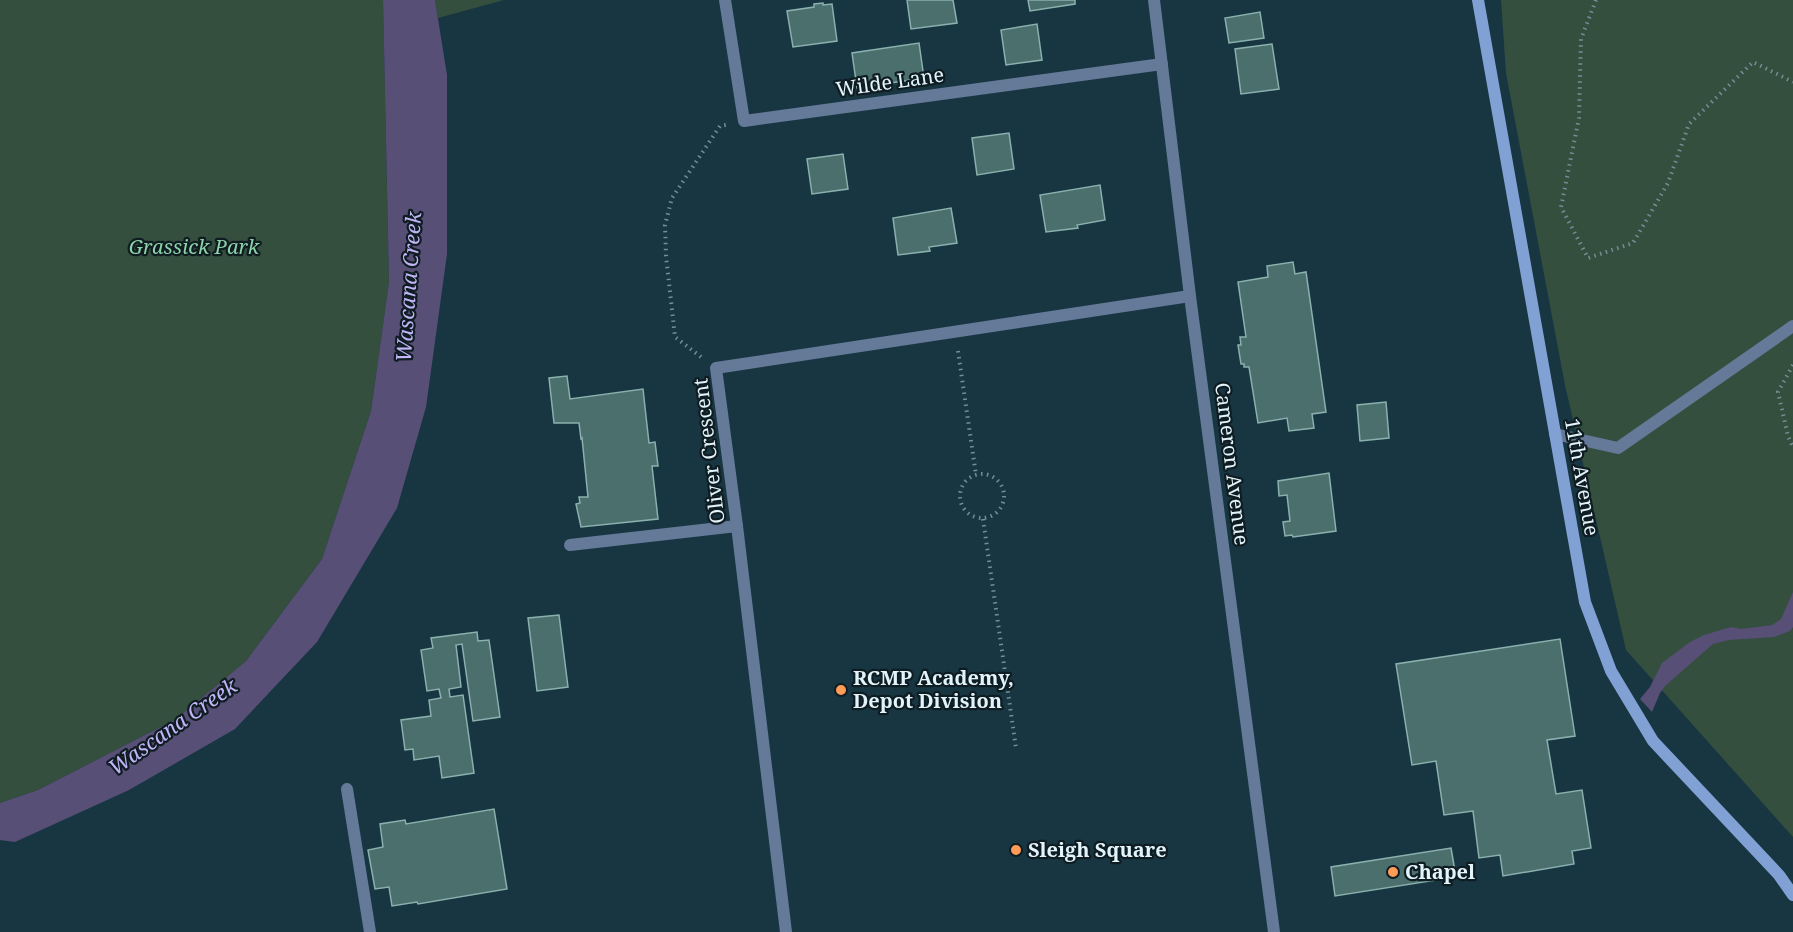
<svg xmlns="http://www.w3.org/2000/svg" width="1793" height="932" viewBox="0 0 1793 932" font-family="'Noto Serif',serif">
	<rect width="100%" height="100%" fill="#173642"/>
	<g fill="#344f3e">
		<polygon points="0,0 383,0 389,282 371,411 322,559 246,661 176,719 38,790 0,803"/>
		<polygon points="435,0 504,0 438,18"/>
		<polygon points="1501,0 1793,0 1793,837 1626,650 1565,385 1506,73"/>
	</g>
	<g fill="#574f76">
		<polygon points="383,0 435,0 447,75 447,254 426,407 397,508 317,642 235,729 129,790 15,842 0,840 0,803 38,790 176,719 246,661 322,559 371,411 389,282"/>
		<polygon points="1793,592 1793,627 1790,631 1774,637 1729,640 1713,644 1665,686 1660,693 1652,712 1640,699 1650,687 1662,663 1690,642 1704,635 1731,627 1741,629 1772,625 1781,619"/>
	</g>
	<g fill="#4a6f6d" stroke="#8ab1ae" stroke-width="1.5">
		<polygon points="907,0 953,0 957,23 911,29"/>
		<polygon points="1028,0 1075,0 1075,4 1030,11"/>
		<polygon points="823,3 823,5 832,4 837,41 793,47 787,11 814,7 814,4"/>
		<polygon points="1260,12 1264,38 1229,43 1225,18"/>
		<polygon points="1037,24 1042,60 1006,65 1001,30"/>
		<polygon points="919,43 924,78 857,88 852,53"/>
		<polygon points="1272,44 1279,89 1241,94 1235,49"/>
		<polygon points="1009,133 1014,169 977,175 972,138"/>
		<polygon points="843,154 848,189 812,194 807,159"/>
		<polygon points="1100,185 1105,220 1077,225 1078,228 1046,232 1040,195"/>
		<polygon points="951,208 957,243 929,247 930,251 898,255 893,218"/>
		<polygon points="1293,262 1295,274 1306,272 1326,412 1312,414 1314,428 1289,431 1287,418 1258,423 1249,367 1244,367 1244,364 1241,364 1238,345 1241,345 1240,337 1246,337 1238,282 1268,277 1267,266"/>
		<polygon points="567,376 570,399 643,389 649,443 655,442 658,466 652,466 658,519 581,527 576,504 580,503 579,497 588,497 582,438 581,439 579,423 554,423 549,378"/>
		<polygon points="1386,402 1389,438 1360,441 1357,405"/>
		<polygon points="1329,473 1336,531 1293,537 1292,535 1285,536 1283,522 1290,521 1287,495 1279,496 1278,481"/>
		<polygon points="559,615 568,687 537,691 528,618"/>
		<polygon points="477,632 478,641 489,640 500,717 473,721 462,644 456,645 461,687 449,689 450,697 463,695 474,773 442,778 439,756 414,760 413,749 405,750 401,720 431,716 429,700 441,698 439,689 427,691 421,650 433,648 431,638"/>
		<polygon points="1560,639 1575,736 1547,740 1556,794 1582,790 1591,848 1572,851 1574,864 1503,876 1500,855 1479,858 1473,811 1444,815 1436,761 1412,765 1396,664"/>
		<polygon points="494,809 507,889 418,904 417,902 392,906 389,887 375,889 368,850 383,847 380,824 405,820 406,824"/>
		<polygon points="1451,848 1456,877 1335,896 1331,867"/>
	</g>
	<g fill="none" stroke-linecap="round" stroke-linejoin="round">
		<g stroke="#748d97" stroke-width="4" stroke-dasharray="1.5 4.5" stroke-linecap="butt">
			<polyline points="1596,0 1581,39 1579,118 1561,207 1588,258 1633,243 1668,183 1689,124 1753,62 1793,82"/>
			<polyline points="958,351 976,475"/>
			<polyline points="701,357 675,337 666,256 665,225 672,198 720,126 726,125"/>
			<polyline points="1793,365 1778,392 1788,436 1793,447"/>
			<circle cx="982" cy="496" r="22"/>
			<polyline points="983,519 1016,748"/>
		</g>
		<g stroke="#657999" stroke-width="12">
			<polyline points="570,545 737,526"/>
			<polyline points="347,789 370,932"/>
		</g>
		<g stroke="#657999" stroke-width="12">
			<polyline points="725,0 744,121 1162,64"/>
			<polyline points="1154,0 1190,296 1274,932"/>
			<polyline points="1555,434 1618,448 1793,326"/>
			<polyline points="786,932 737,526 716,368 1190,296"/>
		</g>
		<polyline stroke="#81a1d4" stroke-width="12" points="1478,0 1585,602 1611,671 1653,741 1779,875 1793,895"/>
	</g>
	<g fill="#fe9c57" stroke="#0f1c21" stroke-width="2">
		<circle cx="841" cy="690" r="6"/>
		<circle cx="1016" cy="850" r="6"/>
		<circle cx="1393" cy="872" r="6"/>
	</g>
	<g text-anchor="middle" stroke-width="4.5" stroke-linejoin="round" paint-order="stroke">
		<g font-size="20" fill="#e2f4fb" stroke="#0f1c21">
			<text transform="translate(890 82) rotate(-8)" y="7">Wilde Lane</text>
			<text transform="translate(709 451) rotate(-97)" y="7">Oliver Crescent</text>
			<text transform="translate(1232 464) rotate(83)" y="7">Cameron Avenue</text>
			<text transform="translate(1582 477) rotate(80)" y="7">11th Avenue</text>
		</g>
		<g font-size="20" font-style="italic" fill="#8ed3a8" stroke="#0f1c21">
			<text x="194" y="254">Grassick Park</text>
		</g>
		<g font-size="20" font-weight="bold" fill="#e2f4fb" stroke="#0f1c21" text-anchor="start">
			<text x="853" y="685">RCMP Academy,<tspan x="853" dy="23">Depot Division</tspan></text>
			<text x="1028" y="857">Sleigh Square</text>
			<text x="1405" y="879">Chapel</text>
		</g>
		<g font-size="21" font-style="italic" fill="#c2b5f7" stroke="#0f1c21">
			<text transform="translate(409 287) rotate(-86)" y="7">Wascana Creek</text>
			<text transform="translate(173 727) rotate(-35)" y="7">Wascana Creek</text>
		</g>
	</g>
</svg>
